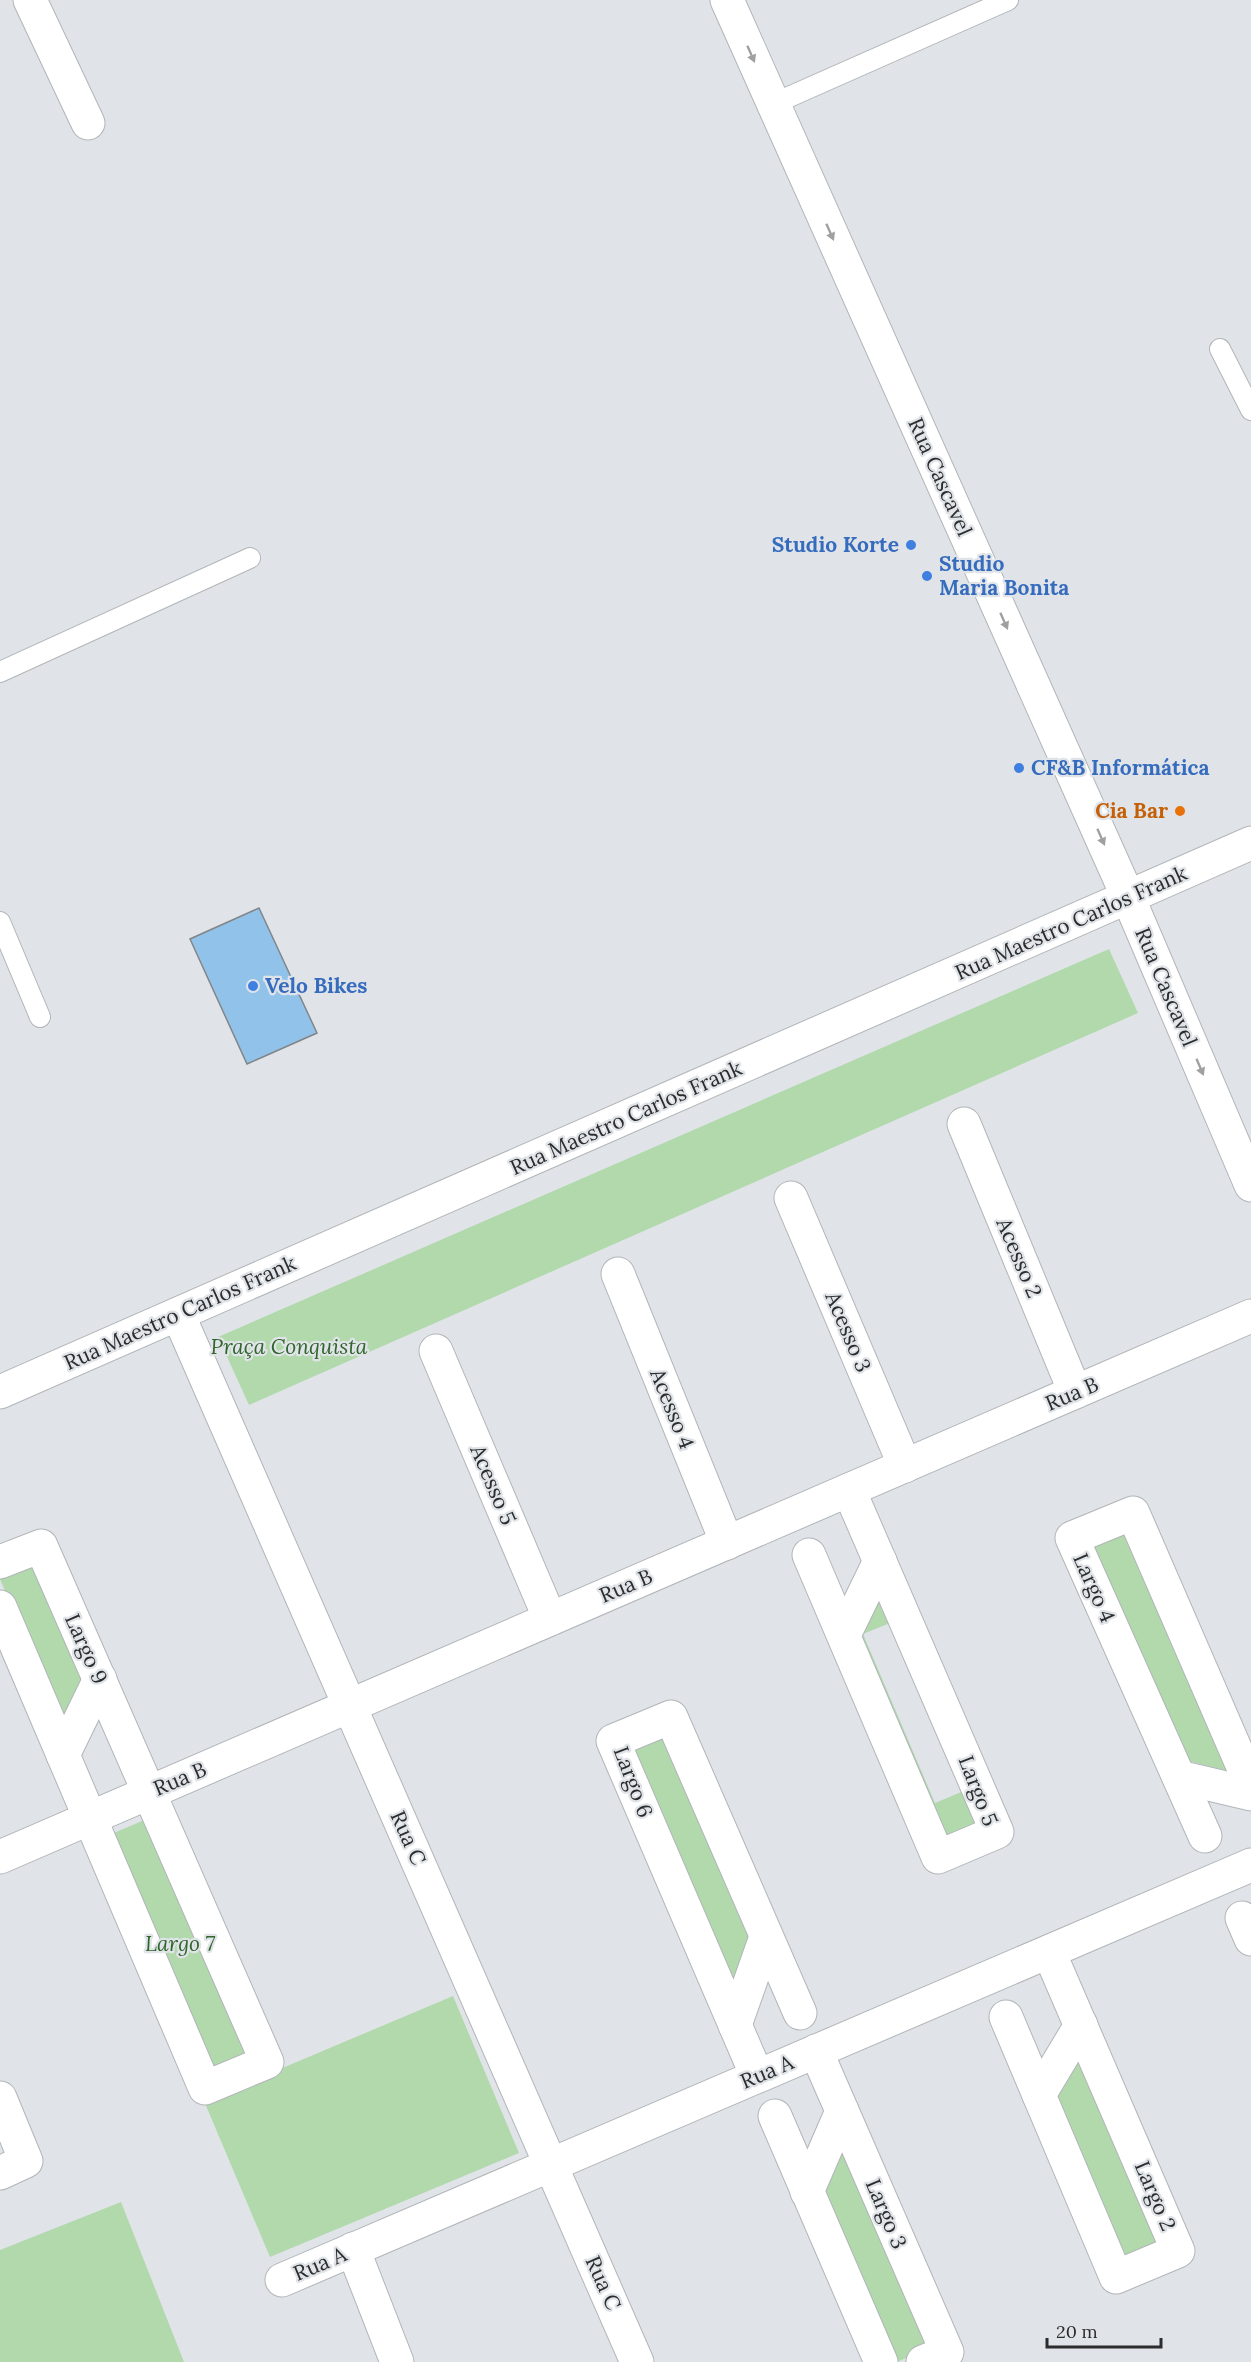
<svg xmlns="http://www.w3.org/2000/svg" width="1251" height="2362" viewBox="0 0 1251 2362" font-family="Lora,serif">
	<rect width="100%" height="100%" fill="#e0e4e8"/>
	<g fill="#b1d9ac">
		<polygon points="1109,949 1138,1013 249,1405 218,1337"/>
		<polygon points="1126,1530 1232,1772 1185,1760 1091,1545"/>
		<polygon points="36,1557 87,1678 62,1727 0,1579 0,1573"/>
		<polygon points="879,1585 895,1621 863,1634 935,1803 966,1790 981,1827 942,1843 853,1636"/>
		<polygon points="664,1731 752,1935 734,1990 629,1746"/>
		<polygon points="149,1818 251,2054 211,2071 109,1835"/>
		<polygon points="453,1996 519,2153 270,2257 204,2101"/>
		<polygon points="1081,2056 1162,2244 1126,2258 1055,2098"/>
		<polygon points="840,2139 931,2347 897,2362 819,2190"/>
		<polygon points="121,2202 184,2362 0,2362 0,2250"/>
	</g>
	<polygon fill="#91c3ea" stroke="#828588" stroke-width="1.5" points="259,908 317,1033 247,1064 190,939"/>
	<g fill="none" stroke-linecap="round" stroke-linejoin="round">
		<g stroke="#b1b5b8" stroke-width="22">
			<g id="service">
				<polyline points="773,104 1008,0"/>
				<polyline points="1220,349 1251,410"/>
				<polyline points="0,672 250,558"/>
				<polyline points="0,922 40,1017"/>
			</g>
		</g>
		<g stroke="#b1b5b8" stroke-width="35">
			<g id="minor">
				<polyline points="30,0 88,123"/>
				<polyline points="964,1124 1075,1392"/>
				<polyline points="791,1198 905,1466"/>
				<polyline points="618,1274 727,1543"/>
				<polyline points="178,1314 637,2362"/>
				<polyline points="436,1351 550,1619"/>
				<polyline points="809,1555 938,1857 997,1832 849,1490"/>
				<polyline points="0,1562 41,1546 267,2062 205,2088 0,1607"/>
				<polyline points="844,1635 880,1561"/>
				<polyline points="63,1755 100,1679"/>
				<polyline points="1179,1777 1251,1794"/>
				<polyline points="1205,1836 1072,1538 1133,1513 1251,1785"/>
				<polyline points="0,1857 1251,1316"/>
				<polyline points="1242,1918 1251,1939"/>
				<polyline points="1006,2017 1116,2277 1178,2251 1049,1952"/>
				<polyline points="735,2025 766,1937"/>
				<polyline points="816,2051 947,2352 923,2362"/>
				<polyline points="757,2076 613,1741 671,1717 800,2013"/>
				<polyline points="1039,2095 1081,2025"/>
				<polyline points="0,2098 26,2161 0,2173"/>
				<polyline points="775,2116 881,2362"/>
				<polyline points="807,2192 842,2111"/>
				<polyline points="353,2249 397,2362"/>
				<polyline points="282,2280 1251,1865"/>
			</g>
		</g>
		<g stroke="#b1b5b8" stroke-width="35">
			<g id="secondary">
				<polyline points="727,0 1128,897 1251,1185"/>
				<polyline points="0,1392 1251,843"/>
			</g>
		</g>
		<use href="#service" stroke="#fff" stroke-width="20"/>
		<use href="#minor" stroke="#fff" stroke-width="33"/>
		<use href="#secondary" stroke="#fff" stroke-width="33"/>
	</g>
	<defs><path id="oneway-solid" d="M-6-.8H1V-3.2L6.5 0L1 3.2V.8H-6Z" transform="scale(1.5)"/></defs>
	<g fill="#a0a0a0">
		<use href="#oneway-solid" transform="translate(751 54) rotate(66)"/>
		<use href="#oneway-solid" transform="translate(830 232) rotate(66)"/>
		<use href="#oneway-solid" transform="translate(1004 621) rotate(66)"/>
		<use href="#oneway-solid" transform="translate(1101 837) rotate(66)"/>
		<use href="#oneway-solid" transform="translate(1200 1067) rotate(67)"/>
	</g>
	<g fill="#3f7fe0" stroke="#e0e4e8" stroke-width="2">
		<circle cx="911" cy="545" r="6"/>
		<circle cx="927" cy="576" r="6"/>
		<circle cx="1019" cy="768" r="6"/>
		<circle cx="253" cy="986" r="6"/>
	</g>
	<circle fill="#e8710a" stroke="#e0e4e8" stroke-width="2" cx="1180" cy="811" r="6"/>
	<g text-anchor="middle" stroke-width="4.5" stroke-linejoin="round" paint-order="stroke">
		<g font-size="21" fill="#2b2c2d" stroke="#e0e4e8">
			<text transform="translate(940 477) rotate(66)" y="7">Rua Cascavel</text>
			<text transform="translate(1071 923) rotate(-24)" y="7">Rua Maestro Carlos Frank</text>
			<text transform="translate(1166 987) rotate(67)" y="7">Rua Cascavel</text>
			<text transform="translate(626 1118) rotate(-24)" y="7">Rua Maestro Carlos Frank</text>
			<text transform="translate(1019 1258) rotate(67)" y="7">Acesso 2</text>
			<text transform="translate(180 1313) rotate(-24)" y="7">Rua Maestro Carlos Frank</text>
			<text transform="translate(848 1332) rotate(67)" y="7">Acesso 3</text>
			<text transform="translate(1072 1394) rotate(-23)" y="7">Rua B</text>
			<text transform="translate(672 1409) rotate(68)" y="7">Acesso 4</text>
			<text transform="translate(493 1485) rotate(67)" y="7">Acesso 5</text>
			<text transform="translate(626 1586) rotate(-23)" y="7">Rua B</text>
			<text transform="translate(1094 1588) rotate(66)" y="7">Largo 4</text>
			<text transform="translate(86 1649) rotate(66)" y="7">Largo 9</text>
			<text transform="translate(180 1779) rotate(-23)" y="7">Rua B</text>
			<text transform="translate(633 1782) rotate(69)" y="7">Largo 6</text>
			<text transform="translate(978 1791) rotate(69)" y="7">Largo 5</text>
			<text transform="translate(408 1838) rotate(66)" y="7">Rua C</text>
			<text transform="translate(767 2072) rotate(-23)" y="7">Rua A</text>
			<text transform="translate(1155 2196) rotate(67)" y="7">Largo 2</text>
			<text transform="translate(886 2214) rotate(67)" y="7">Largo 3</text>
			<text transform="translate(320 2264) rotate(-23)" y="7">Rua A</text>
			<text transform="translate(603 2283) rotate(66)" y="7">Rua C</text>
		</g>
		<g font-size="21" font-weight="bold" fill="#366cbe" stroke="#e0e4e8" text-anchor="start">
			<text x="899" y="552" text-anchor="end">Studio Korte</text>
			<text x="939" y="571">Studio<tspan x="939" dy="24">Maria Bonita</tspan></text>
			<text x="1031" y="775">CF&amp;B Informática</text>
			<text x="265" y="993">Velo Bikes</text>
		</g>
		<g font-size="21" font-weight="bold" fill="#c56008" stroke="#e0e4e8" text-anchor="end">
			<text x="1168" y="818">Cia Bar</text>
		</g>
		<g font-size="21" font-style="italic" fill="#30652b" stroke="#e0e4e8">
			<text x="289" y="1354">Praça Conquista</text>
			<text x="180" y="1951">Largo 7</text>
		</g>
	</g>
	<path d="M1047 2338v9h114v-9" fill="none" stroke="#2b2c2d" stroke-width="3"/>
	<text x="1056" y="2338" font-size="18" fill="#2b2c2d" stroke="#e0e4e8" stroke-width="4.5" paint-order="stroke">20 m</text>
</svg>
